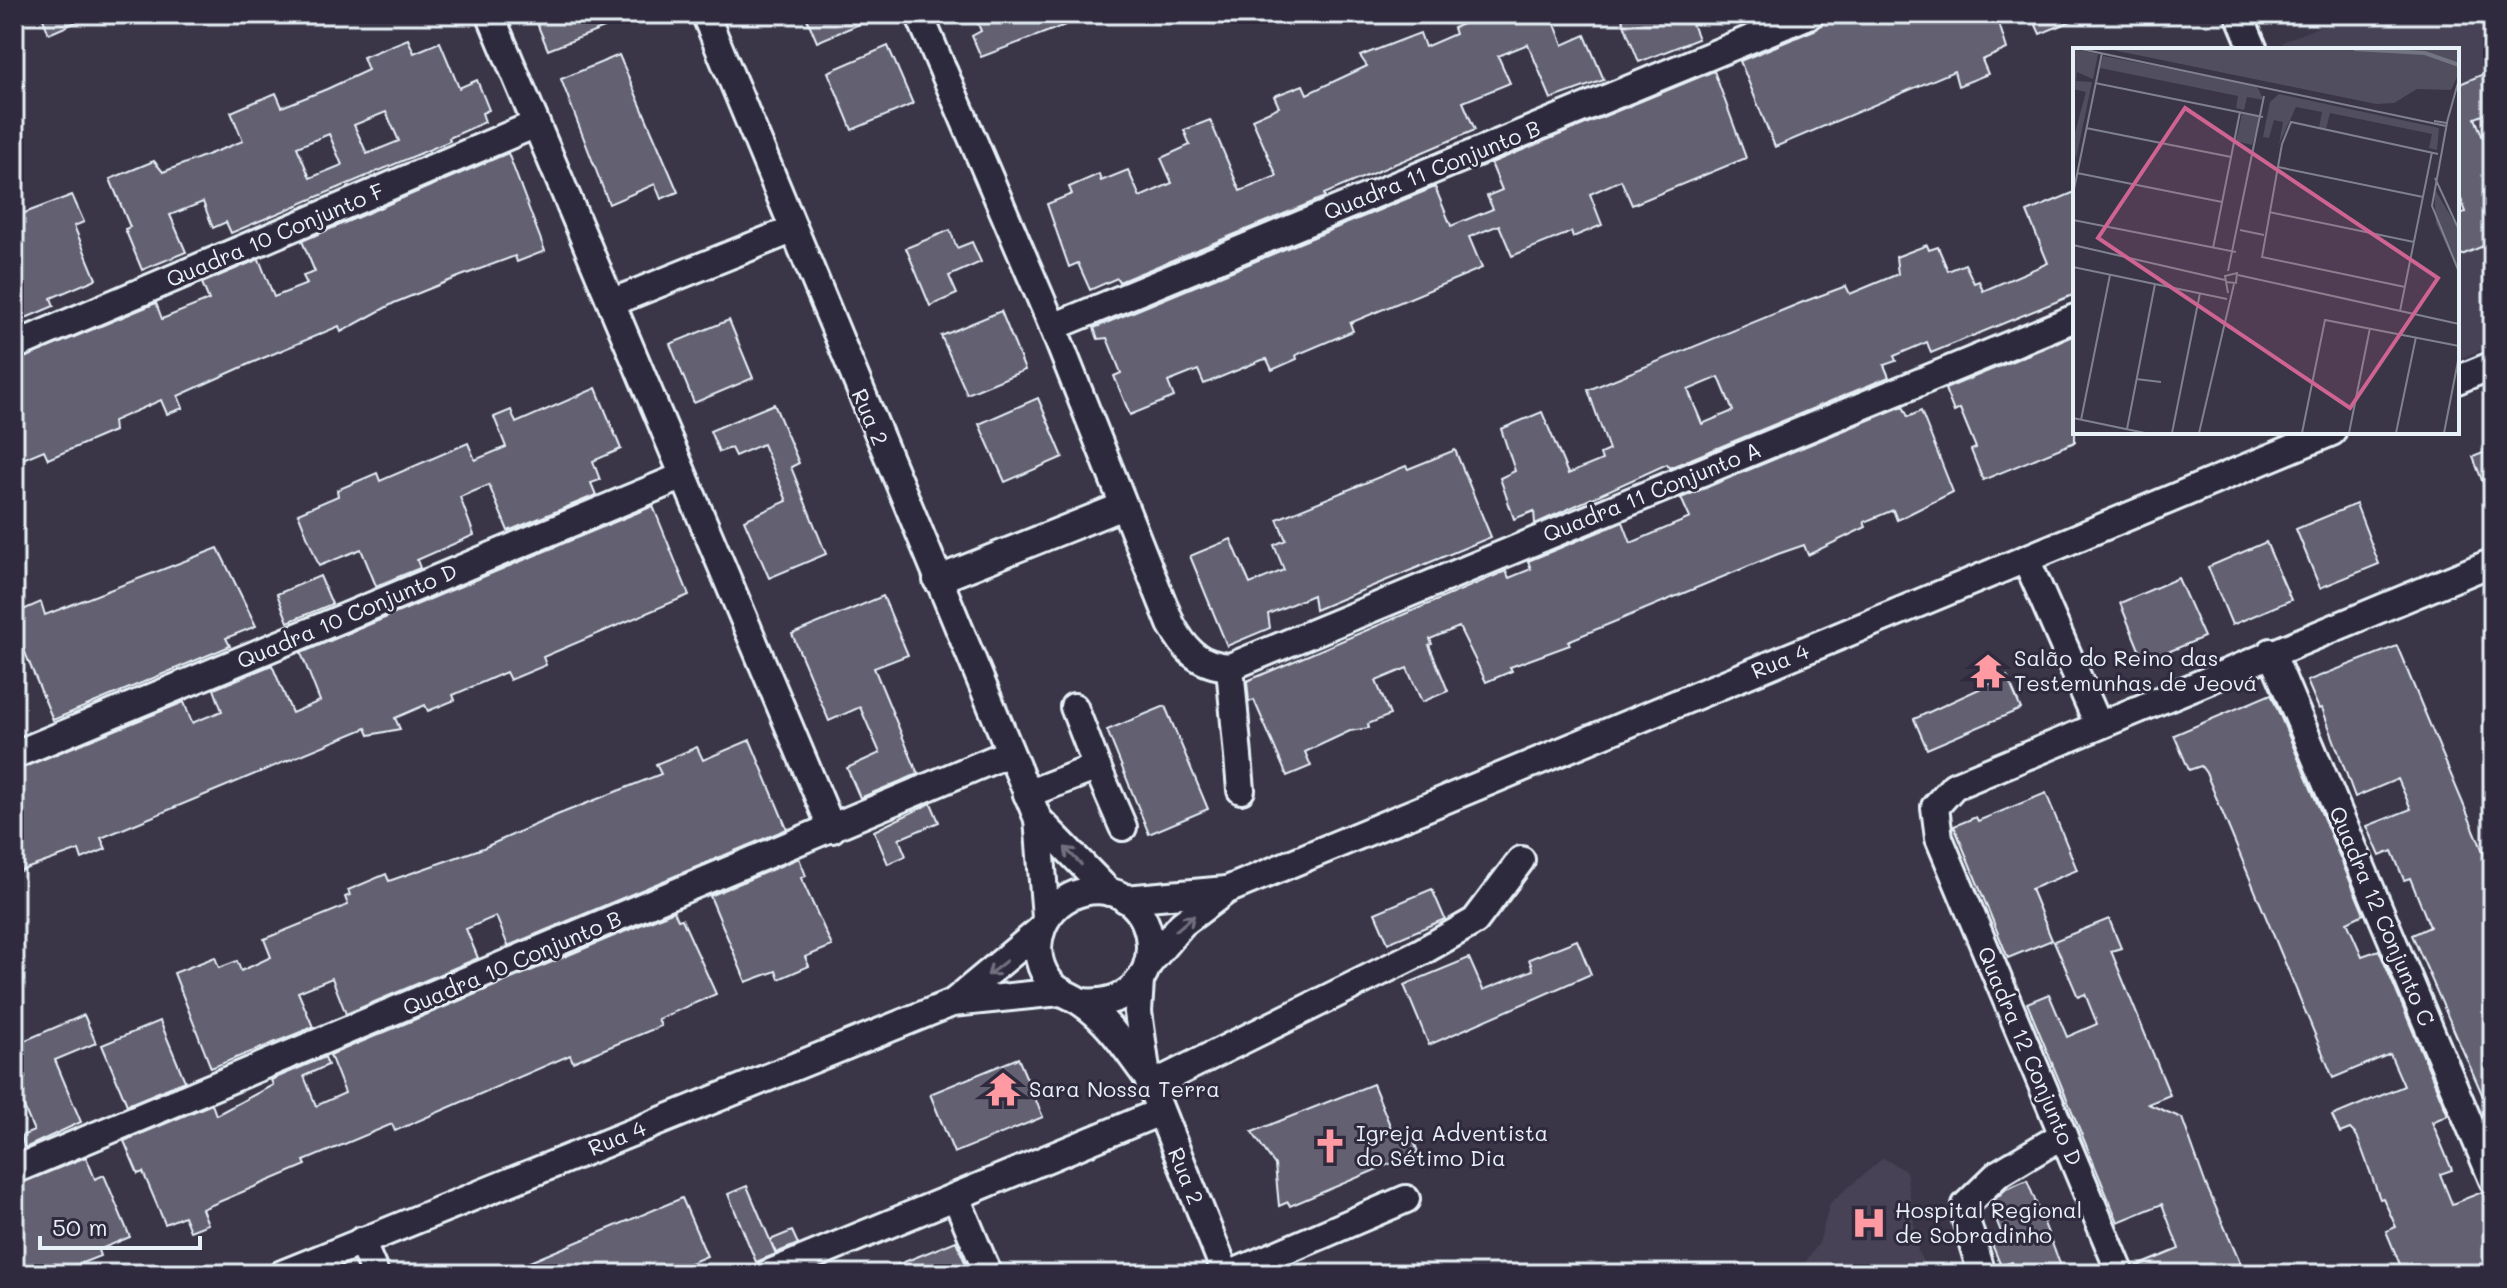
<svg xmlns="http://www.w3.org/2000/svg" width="2507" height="1288" viewBox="0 0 2507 1288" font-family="Mali,sans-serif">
	<rect width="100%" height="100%" fill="#3a3648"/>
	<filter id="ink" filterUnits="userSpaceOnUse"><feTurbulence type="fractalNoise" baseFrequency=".0125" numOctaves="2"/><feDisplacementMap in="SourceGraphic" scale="16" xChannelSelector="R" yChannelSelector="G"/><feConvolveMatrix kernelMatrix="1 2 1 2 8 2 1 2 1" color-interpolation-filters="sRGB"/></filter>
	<g filter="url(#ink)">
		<g fill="#464354">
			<polygon points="2349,14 2493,14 2493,345 2457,360 2457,50 2286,50 2282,42"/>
			<polygon points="1883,1158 1906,1171 1918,1251 1928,1274 1797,1274 1819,1243 1830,1203"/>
		</g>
		<g fill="#636171" stroke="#e8f1f8" stroke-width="2" fill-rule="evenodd">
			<polygon points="41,14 95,14 49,34"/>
			<polygon points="533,14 602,14 607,27 548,50"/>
			<polygon points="805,14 883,14 817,42"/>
			<polygon points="974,14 1094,14 981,57 972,36 981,31"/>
			<polygon points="1486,14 1551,14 1563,45 1585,35 1604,80 1551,99 1528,44 1498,56 1510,83 1463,102 1475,130 1324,194 1325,197 1119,282 1117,278 1090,290 1078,263 1069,267 1047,204 1072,194 1069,187 1099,174 1101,181 1128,170 1140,197 1172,183 1161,158 1190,145 1184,130 1210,120 1240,191 1277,176 1252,119 1279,107 1274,96 1303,85 1307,94 1367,66 1360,56 1420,33 1425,47 1455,34 1453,28"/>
			<polygon points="1620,14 1688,14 1698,39 1639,62"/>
			<polygon points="1839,14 1996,14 2007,49 1982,60 1988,74 1958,86 1954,71 1775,147 1740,61 1817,29 1826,19"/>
			<polygon points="2031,14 2088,14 2040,34"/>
			<path d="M408,39L414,53L440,42L459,88L477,80L489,110L482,113L485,122L449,138L450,141L231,233L226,222L213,228L203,202L170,215L186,252L142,270L125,229L130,227L110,179L154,161L163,172L243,141L231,112L276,93L282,107L327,89L368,70L363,57ZM386,112L399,141L367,154L354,125ZM329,134L342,165L310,178L297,147Z"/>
			<polygon points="888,46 913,104 852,130 828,72"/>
			<polygon points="619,55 678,192 661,199 655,184 609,204 561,79"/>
			<polygon points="2493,70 2493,111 2475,118 2493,162 2493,242 2457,257 2457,216 2466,212 2457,189 2457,77 2460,84"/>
			<polygon points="1714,71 1746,158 1632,205 1621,180 1590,194 1602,225 1573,237 1571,232 1512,256 1499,225 1469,237 1482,268 1350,323 1353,331 1296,355 1297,359 1272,370 1267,359 1262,360 1204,384 1198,370 1168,382 1174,397 1130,415 1114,376 1121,373 1107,338 1098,339 1094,328 1435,187 1451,226 1493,209 1487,196 1502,190 1491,163"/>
			<polygon points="508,153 545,251 517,262 515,256 461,276 394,303 341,332 339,326 249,364 178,396 183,408 167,414 161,400 113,421 114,431 48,459 44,450 18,461 14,451 14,362 156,303 162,319 209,300 202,283 259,259 274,297 307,284 303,276 315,272 302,241"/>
			<path d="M2075,192V294L1931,353L1927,342L1894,356L1896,361L1884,365L1889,377L1669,468L1667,464L1535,524L1534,511L1514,519L1500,478L1515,471L1501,429L1542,412L1568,474L1602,460L1600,454L1609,450L1588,390L1803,302L1846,286L1850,294L1898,274L1896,257L1927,245L1929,250L1938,247L1948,271L1965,264L1974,283L1979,281L1983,291L2048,263L2027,212ZM1719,377L1733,411L1702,424L1688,390Z"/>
			<polygon points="72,195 84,222 74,226 96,279 51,298 54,306 14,323 14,217"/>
			<polygon points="950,230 957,248 972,242 981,262 949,276 957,294 930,306 906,248"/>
			<polygon points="1001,311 1025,370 967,394 941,336"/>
			<polygon points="729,320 753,378 694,403 670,344"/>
			<polygon points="2075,335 2075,442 1983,480 1971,450 1976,448 1960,409 1954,412 1945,389"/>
			<polygon points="596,388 621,449 593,461 600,480 591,483 596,495 508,531 489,485 460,497 474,535 417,560 420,568 376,586 361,549 319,566 298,513 338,496 337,490 377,473 380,481 468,443 475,460 506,447 494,417 511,410 516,423"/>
			<polygon points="1038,398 1063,457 1005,482 979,424"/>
			<polygon points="774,404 799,463 791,467 826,554 769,578 744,520 787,501 763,444 735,456 731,448 719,452 710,431"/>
			<polygon points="1903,406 1908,417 1921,411 1953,492 1897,520 1893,510 1864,522 1866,527 1808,555 1804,545 1778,554 1568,641 1570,645 1510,667 1512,671 1486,682 1459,627 1430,639 1432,644 1429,645 1448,691 1422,702 1407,668 1376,681 1390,715 1368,724 1369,728 1350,731 1305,752 1311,766 1287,776 1254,700 1249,702 1247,681 1506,571 1509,578 1531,569 1528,561 1623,522 1631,543 1690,518 1681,498"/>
			<polygon points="2493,449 2493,506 2492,506 2473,457"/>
			<polygon points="1455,450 1491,537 1315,610 1313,595 1268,614 1270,628 1227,646 1190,556 1231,539 1250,584 1284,570 1274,545 1286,540 1277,519 1406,466 1408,469"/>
			<polygon points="2356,504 2379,564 2320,588 2296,529"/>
			<polygon points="653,506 689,595 543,657 546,665 510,680 506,672 453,695 455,700 428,711 425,705 395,718 400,729 369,735 366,728 101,838 106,849 82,859 79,850 14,873 14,807 19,805 14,792 14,771 184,702 192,723 222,711 214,689 272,665 292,713 320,701 301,653"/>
			<polygon points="2266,542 2291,600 2232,625 2208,567"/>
			<polygon points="218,548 256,626 226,638 230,646 53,720 14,626 14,614 41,602 45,615"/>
			<polygon points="320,576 332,604 288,622 277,594"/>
			<polygon points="2178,578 2204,637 2144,662 2120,603"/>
			<polygon points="883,596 908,655 874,668 918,774 860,798 847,768 880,753 860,707 829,721 792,634"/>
			<polygon points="2397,646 2493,875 2493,1119 2412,935 2430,927 2410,878 2404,880 2392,851 2380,856 2367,826 2411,809 2398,779 2355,797 2322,708 2319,709 2307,681"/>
			<polygon points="2007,676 2021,709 1927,749 1914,719"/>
			<polygon points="2271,694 2364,914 2347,922 2362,956 2379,950 2448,1115 2432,1122 2452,1170 2440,1174 2452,1204 2482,1192 2493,1213 2493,1274 2404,1274 2386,1231 2396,1227 2383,1198 2380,1199 2357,1136 2350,1129 2340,1133 2332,1116 2404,1086 2390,1054 2333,1078 2206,773 2201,766 2189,770 2174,735"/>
			<polygon points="1165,706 1208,809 1149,834 1107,730"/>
			<polygon points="750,740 787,829 508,946 496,916 466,929 478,958 346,1014 332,978 298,992 313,1027 211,1068 174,973 215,957 219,968 237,961 241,971 271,957 264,939 348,905 345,897 350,895 348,890 386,874 389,881 483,848 557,815 661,774 656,764 697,747 703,760"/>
			<polygon points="2046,793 2077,870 2031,889 2052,940 2008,958 1954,826 1976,817 1978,821"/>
			<polygon points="931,803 939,822 899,839 906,856 888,864 874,831"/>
			<polygon points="799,858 806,876 801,878 832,946 805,957 809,966 779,979 776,971 746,982 710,896"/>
			<polygon points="1432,889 1445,919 1388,943 1375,913"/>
			<polygon points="674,911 678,920 682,919 716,994 658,1019 661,1026 602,1050 573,1062 570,1055 395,1131 392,1124 304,1161 306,1165 202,1209 208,1224 190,1231 184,1216 165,1224 143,1172 138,1174 124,1141 212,1104 216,1115 273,1085 271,1080 325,1057 328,1065 304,1076 316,1106 345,1093 330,1055"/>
			<polygon points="2109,919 2121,948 2111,951 2170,1095 2148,1104 2182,1118 2206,1185 2245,1274 2137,1274 2135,1267 2179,1249 2162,1204 2118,1222 2027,1003 2049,994 2067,1037 2097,1024 2085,994 2078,997 2054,941"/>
			<polygon points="1577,940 1591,974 1429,1045 1404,985 1469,958 1483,990 1533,970 1529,959"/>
			<polygon points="84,1015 96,1043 55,1060 81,1122 25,1148 21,1136 34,1131 14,1084 25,1078 14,1045"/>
			<polygon points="160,1021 185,1081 127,1105 102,1045"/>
			<polygon points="1018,1058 1043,1117 954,1153 930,1094"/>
			<polygon points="1373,1084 1396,1140 1411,1134 1418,1152 1290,1206 1288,1202 1279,1206 1275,1165 1252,1132"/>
			<polygon points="86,1157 95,1179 104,1175 130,1237 98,1250 100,1256 54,1274 14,1274 14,1186"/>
			<polygon points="2027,1180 2064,1274 2017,1274 2012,1262 2001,1266 1991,1242 2003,1237 1990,1204 2006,1189"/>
			<polygon points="747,1186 776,1254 756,1262 728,1194"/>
			<polygon points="682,1198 707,1256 665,1274 501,1274"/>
			<polygon points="792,1231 798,1244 776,1253 770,1240"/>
			<polygon points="956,1241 970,1274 877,1274 877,1273"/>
		</g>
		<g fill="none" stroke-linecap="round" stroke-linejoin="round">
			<g stroke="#e8f1f8" stroke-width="32">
				<g id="minor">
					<path d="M490,14C603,286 716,558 832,829"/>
					<polyline points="705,14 1038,819 1046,918"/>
					<path d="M919,14L1053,327L1171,624C1185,650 1198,665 1230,667L2075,318"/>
					<polyline points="2239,14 2254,50"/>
					<polyline points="613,302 792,230"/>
					<polyline points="1053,327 1811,14"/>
					<polyline points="14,346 536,124"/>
					<polyline points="2457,380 2493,365"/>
					<polyline points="2026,559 2098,724"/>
					<polyline points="937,580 1123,506"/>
					<polyline points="2271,652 2493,1180"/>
					<polyline points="1230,667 1241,790"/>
					<polyline points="14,755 681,477"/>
					<polyline points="1097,767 1123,827"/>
					<polyline points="1027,794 1097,767 1074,707"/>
					<polyline points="1038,819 1109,892"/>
					<polyline points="1125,899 1227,890"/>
					<polyline points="1149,963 1182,924 1227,890 2332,432"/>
					<polyline points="1140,981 1138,1012 1147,1077 1226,1274"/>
					<polyline points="955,1001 1040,930"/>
					<path d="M1081,1002C1180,1011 1165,874 1083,892C1045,901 1025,946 1048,979C1057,993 1070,994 1082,1003C1109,1021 1128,1052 1147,1077"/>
					<polyline points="1150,1086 1421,952 1475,921 1521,860"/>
					<polyline points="14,1170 1009,753"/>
					<polyline points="956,1197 988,1274"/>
					<polyline points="361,1241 375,1274"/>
					<polyline points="282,1274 952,1003 1060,992"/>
					<polyline points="768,1274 1160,1112"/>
					<polyline points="1231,1274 1406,1199"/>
					<polyline points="1982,1274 1966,1220 1966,1205 1998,1174 2063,1135"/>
					<polyline points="2121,1274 1939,838 1935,807 1954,786 2493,562"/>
				</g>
			</g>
			<use href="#minor" stroke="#2f2a3d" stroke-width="26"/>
		</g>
		<defs><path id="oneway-shaft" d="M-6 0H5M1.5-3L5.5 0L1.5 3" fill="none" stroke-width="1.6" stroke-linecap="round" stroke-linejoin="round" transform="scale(2)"/></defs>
		<g stroke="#70707e">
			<use href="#oneway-shaft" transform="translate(1073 856) rotate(-134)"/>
			<use href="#oneway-shaft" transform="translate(1185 923) rotate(-40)"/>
			<use href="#oneway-shaft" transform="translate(997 968) rotate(142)"/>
		</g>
	</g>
	<defs>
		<g id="temple-bare" transform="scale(2.76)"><path d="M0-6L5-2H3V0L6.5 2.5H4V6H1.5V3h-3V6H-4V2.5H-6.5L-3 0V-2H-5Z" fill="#ff9aa2" stroke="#2f2a3d" stroke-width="2.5" paint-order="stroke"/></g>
		<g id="church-bare" transform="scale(2.76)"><path d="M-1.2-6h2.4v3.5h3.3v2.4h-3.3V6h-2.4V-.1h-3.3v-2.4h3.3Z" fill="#ff9aa2" stroke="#2f2a3d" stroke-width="2.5" paint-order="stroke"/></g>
		<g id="hospital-bare" transform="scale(2.76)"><path d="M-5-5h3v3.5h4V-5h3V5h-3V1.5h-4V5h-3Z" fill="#ff9aa2" stroke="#2f2a3d" stroke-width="2.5" paint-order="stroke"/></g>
	</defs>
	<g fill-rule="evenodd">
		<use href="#temple-bare" x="1988" y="671"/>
		<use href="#temple-bare" x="1003" y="1089"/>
		<use href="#church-bare" x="1330" y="1146"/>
		<use href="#hospital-bare" x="1869" y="1223"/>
	</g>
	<g text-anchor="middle" stroke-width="6" stroke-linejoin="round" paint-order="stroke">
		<g font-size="22" fill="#e8f1f8" stroke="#2f2a3d">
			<text transform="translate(1432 170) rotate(-22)" y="8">Quadra 11 Conjunto B</text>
			<text transform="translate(275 235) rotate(-23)" y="8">Quadra 10 Conjunto F</text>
			<text transform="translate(870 417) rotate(67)" y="8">Rua 2</text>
			<text transform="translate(1652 492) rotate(-22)" y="8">Quadra 11 Conjunto A</text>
			<text transform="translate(347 616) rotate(-23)" y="8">Quadra 10 Conjunto D</text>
			<text transform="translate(1780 661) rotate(-22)" y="8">Rua 4</text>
			<text transform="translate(2382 916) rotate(67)" y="8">Quadra 12 Conjunto C</text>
			<text transform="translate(512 963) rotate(-23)" y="8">Quadra 10 Conjunto B</text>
			<text transform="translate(2030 1056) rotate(67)" y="8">Quadra 12 Conjunto D</text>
			<text transform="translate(617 1138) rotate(-22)" y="8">Rua 4</text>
			<text transform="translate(1186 1176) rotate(68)" y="8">Rua 2</text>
		</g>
		<g font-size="22" fill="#e8f1f8" stroke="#2f2a3d" text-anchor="start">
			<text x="2014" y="666">Salão do Reino das<tspan x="2014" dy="25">Testemunhas de Jeová</tspan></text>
			<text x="1029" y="1097">Sara Nossa Terra</text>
			<text x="1356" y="1141">Igreja Adventista<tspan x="1356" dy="25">do Sétimo Dia</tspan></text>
			<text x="1895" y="1218">Hospital Regional<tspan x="1895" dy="25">de Sobradinho</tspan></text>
		</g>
	</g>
	<g transform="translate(2073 48)">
		<rect width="386" height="386" fill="#3a3648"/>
		<path d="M0,1L25,6L20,31L4,24L3,33L19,34L3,111L0,92L13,44L0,41ZM35,1H386V25L378,42L344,41L321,55L303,56ZM30,8L183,37L191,52L174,49L171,62L163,60L165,48L27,20ZM206,46L366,80L364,102L356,100L359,86L257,65L253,81L246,80L249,64L223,59L206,96L210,74L201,72L196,90L190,89L197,54ZM169,66L188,69L179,97L163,93ZM361,140L386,182V224L363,175Z" fill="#504e5f"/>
		<path fill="none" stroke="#737482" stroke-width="4" d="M281,1L352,5L386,17"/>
		<path fill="none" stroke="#80818e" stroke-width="2" d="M8,1L373,78M22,35L190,69M361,73L374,75L359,158L386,224M374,74L386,31M13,80L158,109M205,119L350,149M4,125L149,154M362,130L386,182M0,146L29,5M196,164L341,194M0,172L163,204M167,182L191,187M0,197L152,232M140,200L167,64M0,219L154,251M155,223L191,48M165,227L386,276M153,234L163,235L164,225L152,228L155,245M332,239L189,209L209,96L218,74L365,106M327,263L359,104M63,331L88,334M0,370L72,385M8,372L37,227M54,381L82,236M99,385L127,245M126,385L161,236M229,385L252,272L386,298M276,385L297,280M323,385L343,289M371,385L386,308"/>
		<path fill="#cf6492" fill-opacity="0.15" stroke="#cf6492" stroke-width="4" d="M112,60L365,230L277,360L25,190Z"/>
		<rect width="386" height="386" fill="none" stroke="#e8f1f8" stroke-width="4"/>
	</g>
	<rect width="2507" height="1288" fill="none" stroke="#2f2a3d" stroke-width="48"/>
	<rect x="24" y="24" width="2459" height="1240" fill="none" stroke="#e8f1f8" stroke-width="3" filter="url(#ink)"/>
	<path d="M40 1236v12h160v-12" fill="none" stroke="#e8f1f8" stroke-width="4"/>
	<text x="52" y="1236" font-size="24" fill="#e8f1f8" stroke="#2f2a3d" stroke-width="6" paint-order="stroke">50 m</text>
</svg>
